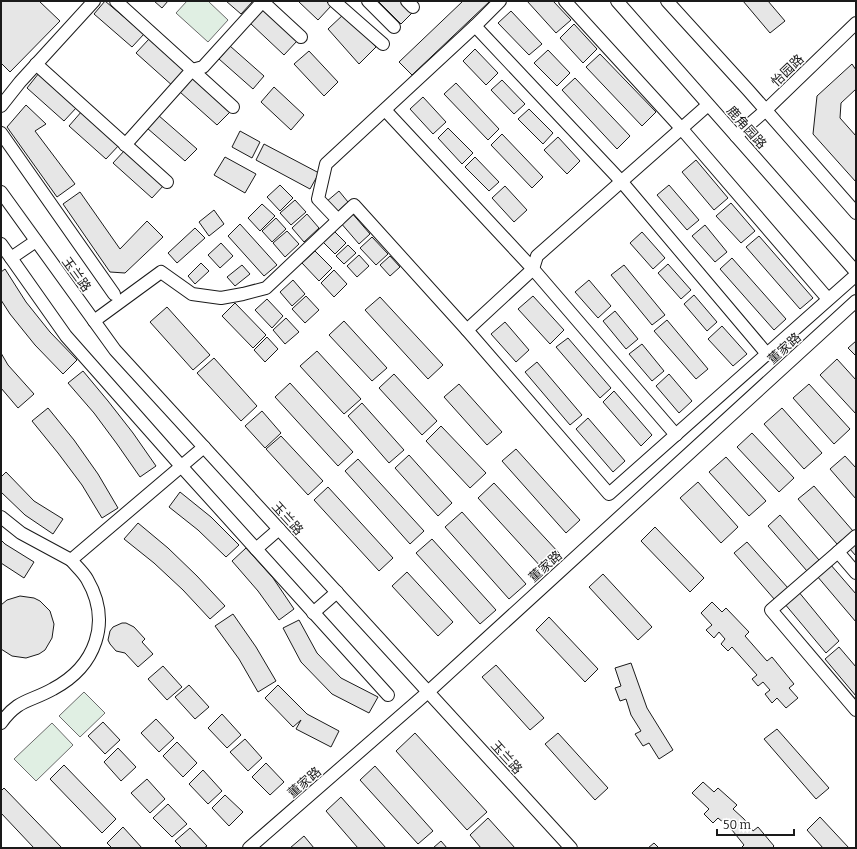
<svg xmlns="http://www.w3.org/2000/svg" width="857" height="849" viewBox="0 0 857 849" font-family="Bitter,'Noto Sans SC',serif">
	<rect width="100%" height="100%" fill="#fff"/>
	<g fill="#e0efe3" stroke="#6a6a6a">
		<polygon points="187,1 208,1 228,20 208,42 176,13"/>
		<polygon points="84,692 105,713 80,737 59,716"/>
		<polygon points="52,723 73,745 36,781 14,759"/>
	</g>
	<g fill="#e6e6e6" stroke="#1a1a1a">
		<polygon points="3,1 39,1 60,21 10,72 1,63 1,3"/>
		<polygon points="105,1 144,34 132,47 94,14"/>
		<polygon points="154,1 168,1 162,8"/>
		<polygon points="226,1 253,1 241,14"/>
		<polygon points="298,1 326,1 331,6 318,20"/>
		<polygon points="378,1 403,1 413,12 401,24"/>
		<polygon points="463,1 490,1 412,75 399,62"/>
		<polygon points="527,1 553,1 571,20 556,33"/>
		<polygon points="743,1 768,1 785,21 770,33"/>
		<polygon points="262,9 297,41 284,55 250,23"/>
		<polygon points="511,11 542,44 529,55 498,23"/>
		<polygon points="345,13 376,47 359,64 328,29"/>
		<polygon points="574,24 597,49 583,63 560,38"/>
		<polygon points="149,39 187,73 174,87 136,53"/>
		<polygon points="230,46 264,76 253,89 219,59"/>
		<polygon points="475,49 498,73 486,85 463,61"/>
		<polygon points="548,50 570,73 557,86 534,63"/>
		<polygon points="309,51 338,82 324,96 294,64"/>
		<polygon points="600,54 656,112 642,126 586,67"/>
		<polygon points="852,64 856,70 856,89 841,103 840,118 856,136 856,182 813,134 817,96"/>
		<polygon points="39,73 77,107 64,121 27,88"/>
		<polygon points="192,78 230,112 217,125 180,92"/>
		<polygon points="575,78 630,136 617,149 562,90"/>
		<polygon points="502,80 525,104 514,114 491,90"/>
		<polygon points="456,83 499,129 488,140 444,94"/>
		<polygon points="274,87 304,115 291,130 261,102"/>
		<polygon points="423,97 446,122 433,134 410,109"/>
		<polygon points="26,105 46,124 35,131 75,184 57,197 7,127"/>
		<polygon points="529,109 553,133 543,144 518,119"/>
		<polygon points="82,111 120,144 106,159 69,126"/>
		<polygon points="158,115 197,149 185,161 147,128"/>
		<polygon points="448,128 473,153 462,164 438,138"/>
		<polygon points="240,131 260,142 252,158 232,147"/>
		<polygon points="502,134 543,177 532,188 491,145"/>
		<polygon points="558,137 580,161 567,174 544,150"/>
		<polygon points="264,144 319,173 310,189 256,160"/>
		<polygon points="125,150 164,185 152,198 113,163"/>
		<polygon points="225,157 256,174 245,193 214,175"/>
		<polygon points="475,157 499,182 489,191 465,167"/>
		<polygon points="696,160 728,198 714,210 682,172"/>
		<polygon points="280,185 293,198 280,211 267,197"/>
		<polygon points="669,185 699,220 687,230 657,195"/>
		<polygon points="505,186 527,210 514,222 492,198"/>
		<polygon points="339,191 348,202 336,213 326,202"/>
		<polygon points="80,192 120,249 147,221 163,237 125,273 110,272 63,204"/>
		<polygon points="295,200 306,212 291,225 280,213"/>
		<polygon points="731,203 755,231 741,243 716,216"/>
		<polygon points="262,204 275,216 260,231 248,218"/>
		<polygon points="214,210 224,224 209,236 199,222"/>
		<polygon points="351,212 370,234 359,244 340,222"/>
		<polygon points="307,214 319,228 304,242 292,228"/>
		<polygon points="276,218 286,229 272,242 262,231"/>
		<polygon points="240,224 277,265 264,276 228,236"/>
		<polygon points="705,225 727,252 715,262 692,236"/>
		<polygon points="195,228 205,238 177,263 168,253"/>
		<polygon points="287,231 299,244 285,257 273,243"/>
		<polygon points="334,231 346,243 335,254 323,242"/>
		<polygon points="642,232 665,258 653,269 630,243"/>
		<polygon points="759,236 813,298 800,309 746,247"/>
		<polygon points="372,237 388,254 376,265 360,248"/>
		<polygon points="221,243 233,256 220,268 208,255"/>
		<polygon points="348,245 356,253 344,264 336,256"/>
		<polygon points="315,251 332,268 319,281 302,263"/>
		<polygon points="359,255 369,266 357,277 347,266"/>
		<polygon points="390,256 400,267 390,276 380,265"/>
		<polygon points="732,258 786,319 774,330 720,269"/>
		<polygon points="201,263 209,271 195,284 188,276"/>
		<polygon points="668,264 691,290 681,299 658,273"/>
		<polygon points="242,265 250,274 235,286 227,277"/>
		<polygon points="624,265 665,315 652,325 611,275"/>
		<polygon points="5,269 26,302 50,332 77,360 63,374 35,345 10,314 1,300 1,272"/>
		<polygon points="334,270 347,284 334,297 321,283"/>
		<polygon points="293,280 305,294 292,306 280,292"/>
		<polygon points="589,280 611,306 598,318 575,292"/>
		<polygon points="694,295 717,322 707,331 684,304"/>
		<polygon points="306,296 319,310 305,323 292,309"/>
		<polygon points="533,296 564,330 550,344 518,309"/>
		<polygon points="380,297 443,365 428,379 365,310"/>
		<polygon points="267,299 283,316 272,328 255,310"/>
		<polygon points="235,303 266,335 253,348 222,316"/>
		<polygon points="167,307 210,355 193,370 150,322"/>
		<polygon points="615,311 638,339 626,349 603,321"/>
		<polygon points="286,318 299,332 285,344 273,330"/>
		<polygon points="667,320 708,369 696,379 654,331"/>
		<polygon points="344,321 387,368 372,381 329,335"/>
		<polygon points="505,322 529,350 516,362 491,334"/>
		<polygon points="722,326 747,354 733,366 708,339"/>
		<polygon points="267,337 278,349 265,362 254,350"/>
		<polygon points="568,338 611,388 600,398 556,347"/>
		<polygon points="856,341 856,356 848,348"/>
		<polygon points="642,344 664,371 652,381 629,354"/>
		<polygon points="317,351 361,399 344,414 300,366"/>
		<polygon points="1,353 8,365 34,394 18,408 1,388"/>
		<polygon points="214,358 257,406 241,421 197,373"/>
		<polygon points="837,359 856,380 856,414 820,375"/>
		<polygon points="537,362 582,415 570,425 525,372"/>
		<polygon points="83,371 108,401 133,433 156,466 140,477 117,444 94,413 68,383"/>
		<polygon points="394,374 437,421 422,435 379,388"/>
		<polygon points="669,374 692,401 679,413 656,386"/>
		<polygon points="290,383 353,452 338,466 275,397"/>
		<polygon points="459,384 502,432 487,445 444,397"/>
		<polygon points="809,384 850,429 834,444 793,398"/>
		<polygon points="614,391 652,435 641,446 603,402"/>
		<polygon points="362,403 404,450 389,463 348,416"/>
		<polygon points="48,408 74,440 98,474 118,508 102,518 82,485 58,453 32,421"/>
		<polygon points="782,408 822,453 804,469 764,424"/>
		<polygon points="262,411 281,433 265,448 245,426"/>
		<polygon points="588,418 625,461 613,472 576,429"/>
		<polygon points="441,426 486,473 470,488 426,441"/>
		<polygon points="752,433 794,478 779,492 737,447"/>
		<polygon points="281,436 323,481 308,495 266,449"/>
		<polygon points="516,449 580,520 566,533 502,461"/>
		<polygon points="409,455 452,503 438,516 395,468"/>
		<polygon points="845,456 856,468 856,499 830,469"/>
		<polygon points="726,457 766,501 749,516 709,472"/>
		<polygon points="358,459 424,531 410,544 345,471"/>
		<polygon points="6,472 34,501 63,519 53,534 25,515 1,492 1,477"/>
		<polygon points="698,482 738,527 721,543 680,498"/>
		<polygon points="494,483 559,553 542,568 478,498"/>
		<polygon points="814,486 853,531 837,544 798,499"/>
		<polygon points="328,487 393,558 379,571 314,500"/>
		<polygon points="180,492 211,517 239,545 226,557 198,530 169,507"/>
		<polygon points="462,512 526,584 509,599 445,527"/>
		<polygon points="780,515 819,560 807,571 768,526"/>
		<polygon points="138,523 168,548 197,576 225,606 210,619 183,590 154,563 124,539"/>
		<polygon points="655,527 704,578 690,592 641,541"/>
		<polygon points="432,539 496,610 480,624 416,553"/>
		<polygon points="1,540 5,544 34,562 24,578 1,563"/>
		<polygon points="856,541 856,556 849,548"/>
		<polygon points="747,542 788,588 775,600 734,553"/>
		<polygon points="246,548 273,578 294,609 279,620 258,591 232,561"/>
		<polygon points="830,564 856,594 856,622 817,576"/>
		<polygon points="407,572 453,622 438,636 392,586"/>
		<polygon points="603,574 652,627 638,640 589,587"/>
		<polygon points="798,591 839,641 826,653 784,603"/>
		<polygon points="20,596 34,598 40,601 50,611 54,624 52,638 45,650 39,654 26,658 12,656 1,649 1,605 7,600"/>
		<polygon points="712,602 722,612 726,608 749,632 745,636 767,661 772,657 794,684 789,688 798,698 786,708 777,698 772,703 765,694 770,690 763,682 758,686 752,679 757,675 732,647 728,651 721,644 725,639 719,632 714,638 706,630 712,625 701,613"/>
		<polygon points="233,614 256,647 276,681 258,692 239,659 215,626"/>
		<polygon points="549,617 598,669 585,682 536,630"/>
		<polygon points="299,620 317,653 341,678 378,697 369,713 332,694 301,662 283,628"/>
		<polygon points="122,623 126,623 134,627 145,639 142,642 153,654 138,667 125,653 116,651 110,644 108,640 110,631 113,627"/>
		<polygon points="839,647 856,667 856,696 825,659"/>
		<polygon points="631,663 647,708 673,750 659,759 649,743 643,746 635,734 641,731 631,715 626,699 620,701 615,688 621,686 615,668"/>
		<polygon points="496,665 544,718 530,730 482,677"/>
		<polygon points="163,666 182,687 167,700 148,679"/>
		<polygon points="189,685 209,707 195,719 175,697"/>
		<polygon points="278,685 307,714 339,731 331,747 296,729 301,720 293,727 265,698"/>
		<polygon points="222,714 241,735 227,748 208,728"/>
		<polygon points="156,719 174,738 159,752 141,733"/>
		<polygon points="103,722 120,740 105,754 88,736"/>
		<polygon points="777,729 829,788 816,799 764,739"/>
		<polygon points="415,733 487,812 467,830 396,751"/>
		<polygon points="558,733 608,788 595,800 545,744"/>
		<polygon points="245,739 262,758 248,771 230,752"/>
		<polygon points="177,742 197,763 183,777 163,756"/>
		<polygon points="118,748 136,767 121,781 104,762"/>
		<polygon points="266,763 284,782 270,795 252,777"/>
		<polygon points="64,765 116,819 102,833 50,779"/>
		<polygon points="375,766 433,831 418,844 360,780"/>
		<polygon points="203,770 222,791 208,804 189,784"/>
		<polygon points="147,779 165,799 150,813 131,793"/>
		<polygon points="703,782 714,792 718,788 737,805 733,809 744,819 753,831 758,827 774,846 772,848 741,848 744,845 732,830 718,818 713,823 704,814 709,809 692,793"/>
		<polygon points="4,788 62,848 34,848 1,813 1,791"/>
		<polygon points="225,795 243,812 229,826 212,808"/>
		<polygon points="341,797 386,848 358,848 326,811"/>
		<polygon points="168,804 187,824 172,837 153,818"/>
		<polygon points="820,817 849,848 823,848 807,830"/>
		<polygon points="488,818 515,848 481,848 470,835"/>
		<polygon points="123,827 142,848 112,848 107,843"/>
		<polygon points="190,828 207,846 204,848 182,848 175,841"/>
		<polygon points="304,836 314,848 290,848"/>
		<polygon points="441,841 447,848 433,848"/>
		<polygon points="654,843 659,848 648,848"/>
	</g>
	<g fill="none" stroke-linecap="round" stroke-linejoin="round">
		<g stroke="#1a1a1a" stroke-width="14">
			<g id="minor">
				<polyline points="116,1 233,107"/>
				<polyline points="262,1 301,37"/>
				<polyline points="334,1 383,44"/>
				<polyline points="368,1 394,27"/>
				<polyline points="407,1 413,7"/>
				<polyline points="565,1 681,128 828,299"/>
				<polyline points="617,1 856,272"/>
				<polyline points="667,1 748,90 856,213"/>
				<polyline points="475,26 621,181 767,354"/>
				<polyline points="36,64 167,182"/>
				<polyline points="1,106 20,82 94,1"/>
				<polyline points="385,110 533,269 537,256 708,105"/>
				<polyline points="1,133 114,294"/>
				<polyline points="736,136 766,110 856,23"/>
				<polyline points="125,145 192,70 203,67 263,1"/>
				<polyline points="1,192 115,350 571,848"/>
				<polyline points="338,220 318,199 326,164 475,26 500,1"/>
				<polyline points="1,244 11,258 36,241"/>
				<polyline points="11,258 66,336 181,466 388,695"/>
				<polyline points="94,321 161,272 192,294 221,298 243,294 266,288 354,205 467,330 609,494 856,275"/>
				<polyline points="467,330 533,269 676,435"/>
				<polyline points="1,517 21,533 71,560"/>
				<polyline points="856,536 838,552 856,573"/>
				<polyline points="256,549 279,529"/>
				<polyline points="838,552 771,610 856,710"/>
				<polyline points="313,613 337,592"/>
				<path d="M1,723C18,699 30,702 53,689C96,666 112,622 87,579C83,572 76,566 71,560L204,447"/>
				<polyline points="249,848 428,692 856,301"/>
			</g>
		</g>
		<use href="#minor" stroke="#fff" stroke-width="12"/>
	</g>
	<g text-anchor="middle" stroke-width="3" stroke-linejoin="round" paint-order="stroke">
		<g font-size="13" fill="#1a1a1a" stroke="#fff">
			<text transform="translate(787 70) rotate(-44)" y="5">怡园路</text>
			<text transform="translate(747 127) rotate(48)" y="5">鹿角园路</text>
			<text transform="translate(77 274) rotate(54)" y="5">玉兰路</text>
			<text transform="translate(784 348) rotate(-42)" y="5">董家路</text>
			<text transform="translate(288 518) rotate(48)" y="5">玉兰路</text>
			<text transform="translate(545 566) rotate(-42)" y="5">董家路</text>
			<text transform="translate(507 757) rotate(48)" y="5">玉兰路</text>
			<text transform="translate(304 782) rotate(-41)" y="5">董家路</text>
		</g>
	</g>
	<rect width="857" height="849" fill="none" stroke="#1a1a1a" stroke-width="4"/>
	<path d="M717 829v6h77v-6" fill="none" stroke="#1a1a1a" stroke-width="2"/>
	<text x="723" y="829" font-size="12" fill="#1a1a1a" stroke="#ffffff" stroke-width="3" paint-order="stroke">50 m</text>
</svg>
